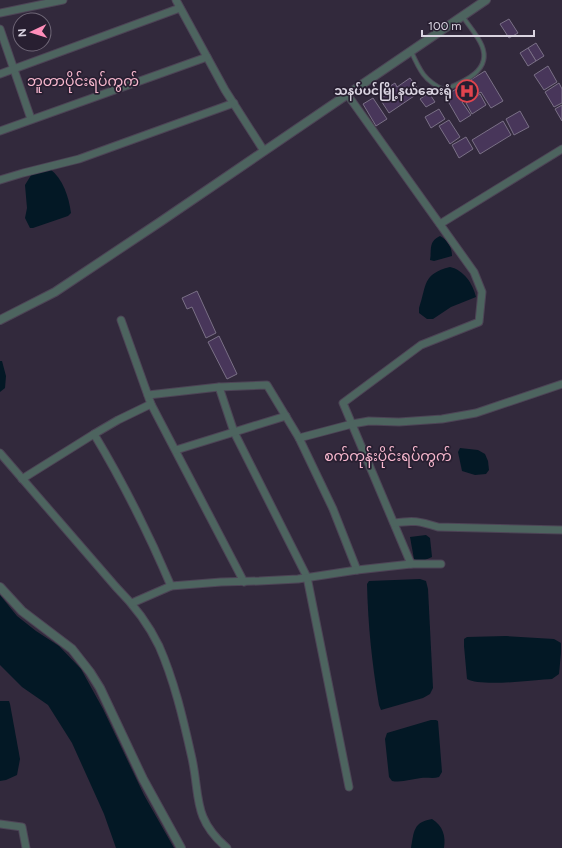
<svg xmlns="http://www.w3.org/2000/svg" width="562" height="848" viewBox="0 0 562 848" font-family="Figtree,'Noto Sans Myanmar',sans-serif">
	<rect width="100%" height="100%" fill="#32293c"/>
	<g fill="#031825">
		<path d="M50,169C63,179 69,197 71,213L68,216L33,228H30L25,218L27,208L25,185L33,172Z"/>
		<path d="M440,236C448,240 452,248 452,256L434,261L430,260C432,249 428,242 440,236Z"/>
		<path d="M450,267C464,270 473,284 476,297L451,307L433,319H427L419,313V308C427,285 422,274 450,267Z"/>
		<polygon points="0,361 2,361 6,376 5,388 0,392"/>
		<polygon points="460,448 478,450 485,454 488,461 489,470 486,474 475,475 462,471 458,452"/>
		<polygon points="426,535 430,538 432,557 425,560 418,561 414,559 410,537"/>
		<path d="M420,579L426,581L428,589L433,688L430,694L423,698L381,710L379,705C372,664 368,626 367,584L369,581Z"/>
		<polygon points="0,595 17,616 36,631 59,646 81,669 103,709 144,795 174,848 116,848 104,814 72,743 48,705 22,687 0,665"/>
		<path d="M506,636L554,639L561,643V653L559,674L552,679C534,680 481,687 467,679L464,646V639L467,637Z"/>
		<polygon points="0,701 9,701 10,704 20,759 17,775 6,780 0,781"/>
		<path d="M431,720H436L438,721L442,772L439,777C433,779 427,777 421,778C411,779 402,783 392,781L389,777L385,739L387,733Z"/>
		<path d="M432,819C443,826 446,836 444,848H411C414,832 413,822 432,819Z"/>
	</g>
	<g fill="#48365a" stroke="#7a7086">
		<polygon points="509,19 518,33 509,38 500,24"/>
		<polygon points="536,43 544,56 536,61 528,48"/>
		<polygon points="528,48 536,61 528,66 520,53"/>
		<polygon points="548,66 557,82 544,90 534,75"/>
		<polygon points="485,71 503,101 491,108 481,92 474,96 475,97 480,94 486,105 472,114 466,103 471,100 470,97 462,102 471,115 460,122 445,96"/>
		<polygon points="410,78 420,92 389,113 380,99 390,92 387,88 395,83 397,87"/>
		<polygon points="559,83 562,89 562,103 554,107 545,92"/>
		<polygon points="429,93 435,102 426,107 420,99"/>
		<polygon points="373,98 387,119 376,126 363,104"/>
		<polygon points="562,105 562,121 555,109"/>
		<polygon points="439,109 445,119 431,128 425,117"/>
		<polygon points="520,111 529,127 514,135 506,119"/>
		<polygon points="449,120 460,137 450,144 439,126"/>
		<polygon points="503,121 511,135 480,154 472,140"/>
		<polygon points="466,137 473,149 459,158 452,145"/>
		<polygon points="197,291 216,333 206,338 192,307 187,309 182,298"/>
		<polygon points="219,336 237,374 227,379 208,342"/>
	</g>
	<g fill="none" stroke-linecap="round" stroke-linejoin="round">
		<g stroke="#4d4456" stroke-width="5.5">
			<path id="service" d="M411,51C420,71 424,80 444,90C463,82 492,71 482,46C478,36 469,26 463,17"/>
		</g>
		<g stroke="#4d4456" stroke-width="9">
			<g id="minor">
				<polyline points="176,0 225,90 264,151"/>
				<polyline points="0,13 63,0"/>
				<polyline points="0,29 31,119"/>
				<polyline points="0,74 180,8"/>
				<polyline points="347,94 474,272 482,292 479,322 421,345 343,403 411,564"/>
				<polyline points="0,131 207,57"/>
				<polyline points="0,180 23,173 79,159 234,103"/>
				<polyline points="440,224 562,149"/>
				<polyline points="121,320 151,404 244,582"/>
				<polyline points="219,387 234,432 307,577 349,787"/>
				<polyline points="148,395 219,387 267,385 299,438 333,509 357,570"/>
				<path d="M94,434C124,484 148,532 171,586"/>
				<polyline points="299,438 352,424 369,421 399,422 442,419 476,413 562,384"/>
				<polyline points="176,450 286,416"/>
				<path d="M0,453L116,587C133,604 148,623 159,646C174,680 183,718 191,754C201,795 191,817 227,848"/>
				<polyline points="22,479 94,434 118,420 151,404"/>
				<path d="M394,523C413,520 419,521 438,527L562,530"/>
				<polyline points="132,603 171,586 221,582 259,581 298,579 357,570 411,564 441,564"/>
				<polyline points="0,824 22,827 26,848"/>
			</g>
		</g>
		<g stroke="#4d4456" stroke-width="10">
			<g id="tertiary">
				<polyline points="0,320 55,292 160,222 486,0"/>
				<polyline points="0,587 22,611 72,649 90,672 100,688 143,779 181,848"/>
			</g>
		</g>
		<use href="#service" stroke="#4d645f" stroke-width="3.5"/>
		<use href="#minor" stroke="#4d645f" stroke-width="7"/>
		<use href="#tertiary" stroke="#4d645f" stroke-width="8"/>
	</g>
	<defs>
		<g id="hospital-ring" transform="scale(1.15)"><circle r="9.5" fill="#281f31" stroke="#e0444e" stroke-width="1.5"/><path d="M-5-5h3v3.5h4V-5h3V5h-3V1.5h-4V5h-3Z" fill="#e0444e"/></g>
	</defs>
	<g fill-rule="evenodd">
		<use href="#hospital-ring" x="467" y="91"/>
	</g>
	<g text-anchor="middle" stroke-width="3.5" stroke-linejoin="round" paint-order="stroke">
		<g font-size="12" font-weight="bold" fill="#dad4e1" stroke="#281f31" text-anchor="end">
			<text x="452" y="95">သနပ်ပင်မြို့နယ်ဆေးရုံ</text>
		</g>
		<g font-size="14" fill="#f8b8ce" stroke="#281f31">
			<text x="83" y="86">ဘူတာပိုင်းရပ်ကွက်</text>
			<text x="388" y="461">စက်ကုန်းပိုင်းရပ်ကွက်</text>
		</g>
	</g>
	<g transform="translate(32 32) rotate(266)"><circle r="19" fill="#281f31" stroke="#6f6777"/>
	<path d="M0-3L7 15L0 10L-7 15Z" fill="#ff8eba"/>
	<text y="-6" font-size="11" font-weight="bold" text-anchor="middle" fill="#dad4e1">N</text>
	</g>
	<path d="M422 30v6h112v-6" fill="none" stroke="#dad4e1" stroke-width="2"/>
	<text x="428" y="30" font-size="12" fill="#dad4e1" stroke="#281f31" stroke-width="3" paint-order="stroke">100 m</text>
</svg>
